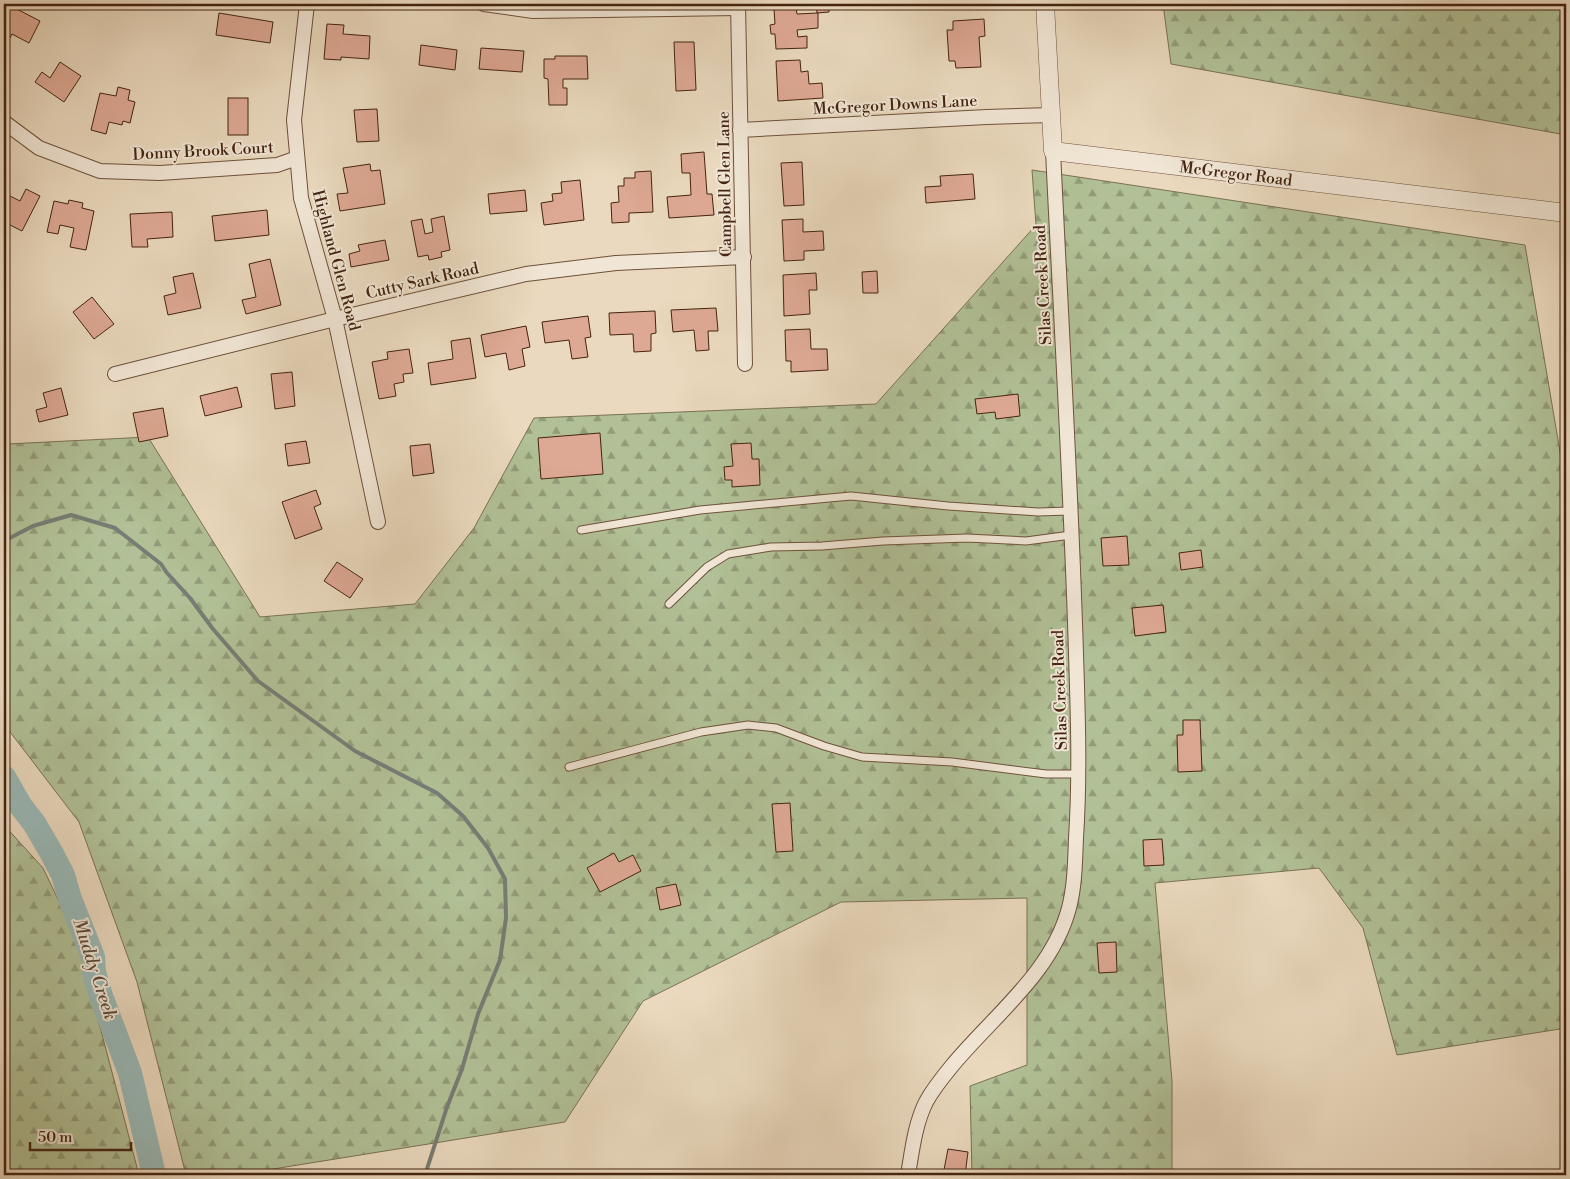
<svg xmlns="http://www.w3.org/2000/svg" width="1570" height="1179" viewBox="0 0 1570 1179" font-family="'Libre Bodoni',serif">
	<defs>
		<pattern id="forest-firs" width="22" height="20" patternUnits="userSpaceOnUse" patternTransform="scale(1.25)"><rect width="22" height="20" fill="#b1c096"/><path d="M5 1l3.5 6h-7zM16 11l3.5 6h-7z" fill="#929c79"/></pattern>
	</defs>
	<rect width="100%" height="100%" fill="#ead9be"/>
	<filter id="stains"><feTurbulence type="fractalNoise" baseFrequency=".004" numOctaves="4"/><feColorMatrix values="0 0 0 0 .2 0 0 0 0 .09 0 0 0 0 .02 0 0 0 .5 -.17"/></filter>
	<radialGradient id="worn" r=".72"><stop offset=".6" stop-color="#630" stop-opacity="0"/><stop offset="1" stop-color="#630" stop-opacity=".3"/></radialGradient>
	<g fill="url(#forest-firs)" stroke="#7a7254">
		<polygon points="1163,4 1566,4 1566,135 1171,64"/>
		<polygon points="1032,170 1525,245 1566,487 1566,1028 1397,1055 1363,928 1319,868 1155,883 1172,1081 1172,1175 972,1175 970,1086 1027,1065 1027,898 841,902 643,1001 565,1122 236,1175 186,1175 137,982 79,822 4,724 4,429 7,444 148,437 260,617 415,604 474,528 534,418 876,404 1036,225"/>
		<polygon points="4,825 43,868 77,939 139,1175 4,1175"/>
	</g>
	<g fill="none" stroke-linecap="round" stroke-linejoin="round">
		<polyline stroke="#777d75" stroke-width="4" points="4,541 33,526 71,515 115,528 161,564 167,573 190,598 213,629 258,681 355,751 437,793 463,816 488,848 505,879 506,918 500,960 478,1014 462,1069 447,1107 425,1175"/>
		<polyline stroke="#99b9b7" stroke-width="24" points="4,777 20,805 34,823 51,852 63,875 70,899 93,957 94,972 101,996 130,1073 154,1175"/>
	</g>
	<g fill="#dea994" stroke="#442411">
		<polygon points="816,4 829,4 829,12 817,13"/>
		<polygon points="11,6 40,21 29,43 12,34 10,38 4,34 4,20"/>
		<polygon points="796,8 797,14 818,13 818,28 797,30 798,37 807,36 807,48 776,49 775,34 771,34 770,25 775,24 774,9"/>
		<polygon points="219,13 273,22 270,43 216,35"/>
		<polygon points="984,19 985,36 979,37 981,67 956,68 955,61 949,61 947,30 953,30 953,21"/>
		<polygon points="327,24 344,25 343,34 370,36 369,59 341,57 341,60 324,59"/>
		<polygon points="674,42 694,42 696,90 676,91"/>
		<polygon points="421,45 457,50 455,70 419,65"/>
		<polygon points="481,48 524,51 522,72 479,69"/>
		<polygon points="555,56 587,56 588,79 563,79 563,88 567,88 567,105 549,105 548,79 544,78 544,59 555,59"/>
		<polygon points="800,60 801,72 808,71 809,84 822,83 823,98 778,101 776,61"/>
		<polygon points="60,62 81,76 64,102 35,82 42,72 50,78"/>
		<polygon points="118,87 130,90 128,100 135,102 130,123 123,121 122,125 109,122 106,134 91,130 100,93 116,96"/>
		<rect x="228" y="98" width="20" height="37"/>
		<polygon points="377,109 379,141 357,142 354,110"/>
		<polygon points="704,152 707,194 712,194 714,215 669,218 667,197 691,195 690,173 682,173 681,154"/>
		<polygon points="802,162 804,205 784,206 781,163"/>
		<polygon points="370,164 371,171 380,170 385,204 340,211 337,194 348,193 343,168"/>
		<polygon points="651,171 653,212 629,213 629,222 612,223 611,203 619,202 618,186 624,186 624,178 635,178 635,172"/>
		<polygon points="973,174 975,199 926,203 925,187 941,186 940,176"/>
		<polygon points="580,180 584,220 544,225 541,203 553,201 552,194 562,193 561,182"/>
		<polygon points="26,189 40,196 22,231 4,222 4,193 20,201"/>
		<polygon points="525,190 527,211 490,214 488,194"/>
		<polygon points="69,200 83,203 82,208 94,211 86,250 70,247 74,228 60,225 58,234 47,232 54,201 68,204"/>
		<polygon points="267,210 269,235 215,241 212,216"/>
		<polygon points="172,212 173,237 147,239 148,247 132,247 130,214"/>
		<polygon points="444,216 450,250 441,252 442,257 429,260 428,255 418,257 411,221 422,219 425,234 433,232 431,219"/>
		<polygon points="803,219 803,232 823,231 824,250 804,251 804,260 784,261 782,220"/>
		<polygon points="385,240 389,260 351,267 349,254 360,251 358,245"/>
		<polygon points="270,259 281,305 246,314 242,300 256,297 249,264"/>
		<polygon points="877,271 878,293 863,293 862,272"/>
		<polygon points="193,273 201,308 168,315 164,296 176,293 173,277"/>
		<polygon points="816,273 817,290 809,290 810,314 784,316 783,275"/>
		<polygon points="92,297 114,324 94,339 73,312"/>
		<polygon points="716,308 718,331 708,331 709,350 696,351 694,330 673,332 671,310"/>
		<polygon points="655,311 656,333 651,334 651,351 634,352 633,334 610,335 609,313"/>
		<polygon points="588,316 591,337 585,338 588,357 572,359 569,340 545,343 542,322"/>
		<polygon points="526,326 530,347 522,349 525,366 509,370 506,353 485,357 481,335"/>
		<polygon points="810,329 811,349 827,349 828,370 791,372 791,361 786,361 785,330"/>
		<polygon points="470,338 476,378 431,385 428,363 453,359 451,341"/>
		<polygon points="409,349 413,373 403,374 404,382 394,384 396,396 379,399 372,362 388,359 387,352"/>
		<polygon points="292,372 295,406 275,409 271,374"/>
		<polygon points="237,387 242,407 205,416 200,396"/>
		<polygon points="61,388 68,415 39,422 36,410 47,407 43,393"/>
		<polygon points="1018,394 1020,416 996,419 995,412 977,414 975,399"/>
		<polygon points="163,408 168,436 139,442 133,413"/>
		<polygon points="600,433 603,474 541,479 538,438"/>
		<polygon points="306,441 310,463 288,466 285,444"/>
		<polygon points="751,443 752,459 759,459 760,485 732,487 732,480 725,480 724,467 733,466 731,444"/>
		<polygon points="430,444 434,473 413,476 410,446"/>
		<polygon points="316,490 321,504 314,507 322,529 295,539 282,502"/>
		<polygon points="1127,536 1129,565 1103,566 1101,538"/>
		<polygon points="1201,550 1203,567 1181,570 1179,553"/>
		<polygon points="337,562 363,579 350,598 324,581"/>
		<polygon points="1163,605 1166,632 1135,636 1132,608"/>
		<polygon points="1183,720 1200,720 1202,771 1178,772 1177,735 1183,735"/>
		<polygon points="790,803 793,851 776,852 772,804"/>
		<polygon points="1162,839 1164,865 1144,866 1143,840"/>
		<polygon points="614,853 619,862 633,855 641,871 600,892 587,868"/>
		<polygon points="676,884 681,905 660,910 656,888"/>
		<polygon points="1116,942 1117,972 1099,973 1097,943"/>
		<polygon points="948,1149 968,1152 965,1175 955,1174 954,1175 943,1175"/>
	</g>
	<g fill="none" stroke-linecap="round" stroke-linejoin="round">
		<g stroke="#6e513c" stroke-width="9">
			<g id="service">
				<polyline points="581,530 700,510 851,496 948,506 1038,512 1070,511"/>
				<polyline points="669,604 707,567 728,554 771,547 822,546 883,541 967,538 1026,541 1071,535"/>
				<polyline points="569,767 701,732 748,725 776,728 824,746 862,757 952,762 1046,774 1078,774"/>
			</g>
		</g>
		<g stroke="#6e513c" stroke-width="16">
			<g id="minor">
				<polyline points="307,4 294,120 301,198 335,319 378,522"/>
				<polyline points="484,4 533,11 738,8"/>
				<polyline points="738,4 745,364"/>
				<polyline points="4,122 39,148 100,171 160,173 277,165 297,158"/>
				<polyline points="740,130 987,117 1051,115"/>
				<polyline points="115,374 335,319 526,274 616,263 744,257"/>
				<path d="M908,1175C912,1151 915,1124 926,1102C933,1089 942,1078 951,1067C992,1017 1052,973 1069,908C1075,885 1075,861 1076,838C1080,777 1078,715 1076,654C1071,486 1061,319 1053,151"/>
			</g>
		</g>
		<g stroke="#6e513c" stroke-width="19">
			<polyline id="tertiary" points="1045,4 1053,151 1566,213"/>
		</g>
		<use href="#service" stroke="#f1e6d5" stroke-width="7"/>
		<use href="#minor" stroke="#f1e6d5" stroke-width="14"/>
		<use href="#tertiary" stroke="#f1e6d5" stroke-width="18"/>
	</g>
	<g text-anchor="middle" stroke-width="4" stroke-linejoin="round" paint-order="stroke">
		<g font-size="16" fill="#442411" stroke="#f1e6d5">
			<text transform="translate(895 104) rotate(-3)" y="6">McGregor Downs Lane</text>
			<text transform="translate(203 150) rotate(-3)" y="6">Donny Brook Court</text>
			<text transform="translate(1236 173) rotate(7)" y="6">McGregor Road</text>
			<text transform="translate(724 184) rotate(-91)" y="6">Campbell Glen Lane</text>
			<text transform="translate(337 260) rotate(75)" y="6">Highland Glen Road</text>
			<text transform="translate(422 280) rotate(-13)" y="6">Cutty Sark Road</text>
			<text transform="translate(1042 285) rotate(-93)" y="6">Silas Creek Road</text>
			<text transform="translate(1059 690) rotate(-92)" y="6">Silas Creek Road</text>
		</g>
		<g font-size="18" font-style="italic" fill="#59493a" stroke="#f1e6d5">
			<text transform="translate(95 969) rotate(72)" y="6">Muddy Creek</text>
		</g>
	</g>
	<rect width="1570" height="1179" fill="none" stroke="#ead9be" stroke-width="20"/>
	<rect x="5" y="5" width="1560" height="1169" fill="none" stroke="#442411" stroke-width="2.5"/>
	<rect x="10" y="10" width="1550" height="1159" fill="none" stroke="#442411"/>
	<path d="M30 1142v8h101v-8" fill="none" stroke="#442411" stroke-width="2.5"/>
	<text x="38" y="1142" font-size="15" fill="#442411" stroke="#f1e6d5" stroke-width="4" paint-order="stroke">50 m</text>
	<rect width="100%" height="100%" filter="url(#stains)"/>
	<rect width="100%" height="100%" fill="url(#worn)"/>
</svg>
